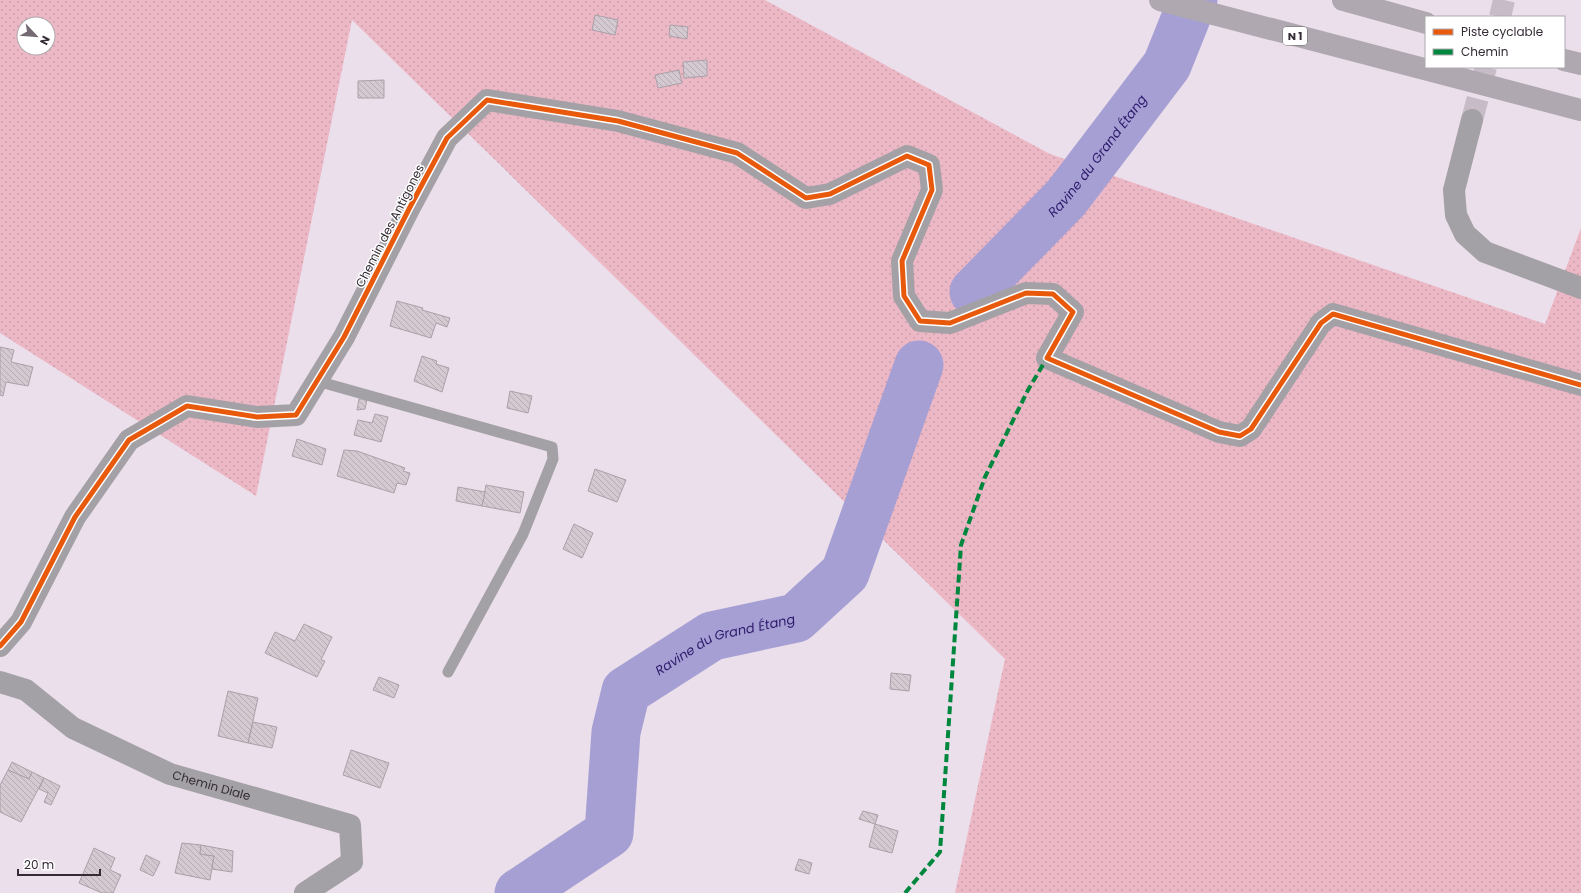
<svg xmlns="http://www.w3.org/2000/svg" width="1581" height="893" viewBox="0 0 1581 893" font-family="Poppins,sans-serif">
	<defs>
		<pattern id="grass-dots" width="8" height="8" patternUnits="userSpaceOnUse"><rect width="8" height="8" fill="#edb8c6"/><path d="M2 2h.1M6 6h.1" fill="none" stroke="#cc9eab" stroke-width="1.8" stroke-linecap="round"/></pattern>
		<pattern id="building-back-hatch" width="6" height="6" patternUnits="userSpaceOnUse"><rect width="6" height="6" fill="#d4c8d1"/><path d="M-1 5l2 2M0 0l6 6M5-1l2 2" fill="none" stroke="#b7acb4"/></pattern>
	</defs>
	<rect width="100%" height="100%" fill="#ebdfeb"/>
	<path fill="url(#grass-dots)" fill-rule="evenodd" d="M0,0H765L1050,154L1545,324L1581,228V893H955L1005,659L352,20L256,496L0,333ZM24,24H48V48H24Z"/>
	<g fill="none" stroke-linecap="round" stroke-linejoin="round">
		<g stroke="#a69fd3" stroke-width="49">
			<path id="s1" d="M974,292L1066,198L1167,65L1193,0"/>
			<path id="s2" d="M519,893L609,833L616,732L626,691L712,636L796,618L845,573L919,365"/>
		</g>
	</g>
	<g fill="url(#building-back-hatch)" stroke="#aba0a8">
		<polygon points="595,15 618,20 615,35 592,30"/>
		<polygon points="670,25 688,27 687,39 669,36"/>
		<polygon points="707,60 707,76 684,78 683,62"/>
		<polygon points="679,70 682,83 658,88 655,75"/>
		<polygon points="384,80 384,98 358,98 358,81"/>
		<polygon points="397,301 423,308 422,310 450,318 447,327 436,323 431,338 390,326"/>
		<polygon points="0,347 14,350 11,362 33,367 28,386 6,382 3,396 0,395"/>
		<polygon points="422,356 437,361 436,364 449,368 442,392 414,381"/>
		<polygon points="510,391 532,396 528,413 507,408"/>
		<polygon points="359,399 367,399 365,409 357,410"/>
		<polygon points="375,414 388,417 381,442 354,435 358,420 372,423"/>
		<polygon points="297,439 326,449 322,465 292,456"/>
		<polygon points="344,450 357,451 405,468 403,471 410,473 406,485 397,483 394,493 337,476"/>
		<polygon points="595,469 626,480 617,502 588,491"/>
		<polygon points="486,485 524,492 520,513 482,506"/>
		<polygon points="458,487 485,492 482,506 456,501"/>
		<polygon points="574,524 593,533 582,558 563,549"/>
		<polygon points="304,624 332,637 321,660 325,661 317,677 265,653 275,632 295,641"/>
		<polygon points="891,673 911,675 909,691 890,689"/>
		<polygon points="379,677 399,685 394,698 373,690"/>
		<polygon points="228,691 258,698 248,743 218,736"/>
		<polygon points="253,722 277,727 272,748 248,743"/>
		<polygon points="351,750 389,763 380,788 343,775"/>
		<polygon points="12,762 32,772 29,779 8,770"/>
		<polygon points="8,770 29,779 32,772 44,778 21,822 0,812 0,785"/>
		<polygon points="44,778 60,786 51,805 44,802 48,793 39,789"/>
		<polygon points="863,811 878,815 875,824 859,819"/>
		<polygon points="875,824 898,831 892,853 869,847"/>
		<polygon points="182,843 201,845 200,854 214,856 210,880 175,873"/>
		<polygon points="201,845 233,851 232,872 212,869 214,856 200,854"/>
		<polygon points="94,848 115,858 110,870 121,875 113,893 102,893 79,883"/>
		<polygon points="146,855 160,862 153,876 140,870"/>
		<polygon points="799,859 812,863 809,874 795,870"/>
	</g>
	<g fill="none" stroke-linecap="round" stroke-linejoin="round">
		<g stroke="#c6bbc6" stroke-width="22" stroke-dasharray="22 11" stroke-linecap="butt">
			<polyline points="1500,17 1504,0"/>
			<polyline points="1472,120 1486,67"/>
		</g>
		<polyline stroke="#a4a1a6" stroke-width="11" points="317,381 552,447 553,459 523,534 448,672"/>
		<g stroke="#a4a1a6" stroke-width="22">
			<polyline points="1472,120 1454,190 1456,215 1465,234 1485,252 1581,288"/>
			<polyline points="0,646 21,622 75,517 129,440 187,406 257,417 296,415 344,337 410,207 447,138 487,100 618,121 737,153 806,198 830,194 907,156 929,165 932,190 902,261 904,296 920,321 950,323 1026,293 1053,294 1073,312 1047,358 1219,432 1240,436 1251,429 1321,323 1333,314 1581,385"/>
			<path id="s3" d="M0,682L26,690L73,728L170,774L350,825L352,862L305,893"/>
		</g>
		<g stroke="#afa8b0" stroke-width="22">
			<polyline points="1160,0 1581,110"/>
			<polyline points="1343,0 1426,23"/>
			<polyline points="1564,60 1581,64"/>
		</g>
		<polyline stroke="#00873e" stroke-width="4" stroke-dasharray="8 4" stroke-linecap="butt" points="905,893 940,852 961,545 985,477 1028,390 1047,358"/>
		<g stroke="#fff" stroke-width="8">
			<polyline id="cycleway" points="0,646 21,622 75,517 129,440 187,406 257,417 296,415 344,337 410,207 447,138 487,100 618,121 737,153 806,198 830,194 907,156 929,165 932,190 902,261 904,296 920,321 950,323 1026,293 1053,294 1073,312 1047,358 1219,432 1240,436 1251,429 1321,323 1333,314 1581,385"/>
		</g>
		<use href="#cycleway" stroke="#e8590c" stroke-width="5"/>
	</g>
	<g text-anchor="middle" stroke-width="3" stroke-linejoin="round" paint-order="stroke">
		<rect fill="#fff" stroke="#716b71" stroke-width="1" x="1283" y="27" width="24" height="18" rx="3"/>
		<g font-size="11" font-weight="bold" fill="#342b34">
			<text x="1295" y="40">N 1</text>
		</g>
		<g font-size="12" fill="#342b34" stroke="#fff">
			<text transform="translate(390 226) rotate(-63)" y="4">Chemin des Antigones</text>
			<text dy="4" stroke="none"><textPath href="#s3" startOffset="238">Chemin Diale</textPath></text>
		</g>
		<g font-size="13" font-style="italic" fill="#2e1a6d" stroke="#fff">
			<text dy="5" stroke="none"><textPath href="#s1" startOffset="184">Ravine du Grand Étang</textPath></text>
			<text dy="5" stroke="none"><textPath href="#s2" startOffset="363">Ravine du Grand Étang</textPath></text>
		</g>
	</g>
	<rect x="1425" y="16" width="140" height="52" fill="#ffffff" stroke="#aeaaae"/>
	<rect x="1433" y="29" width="20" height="6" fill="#e8590c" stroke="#aeaaae"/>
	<text x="1461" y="36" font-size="12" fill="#342b34">Piste cyclable</text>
	<rect x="1433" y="49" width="20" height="6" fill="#00873e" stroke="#aeaaae"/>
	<text x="1461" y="56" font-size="12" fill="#342b34">Chemin</text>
	<g transform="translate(36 36) rotate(116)"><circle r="19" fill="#ffffff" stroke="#aeaaae"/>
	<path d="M0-3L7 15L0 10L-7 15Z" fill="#746a74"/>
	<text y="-6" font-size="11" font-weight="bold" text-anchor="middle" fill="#342b34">N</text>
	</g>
	<path d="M18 869v6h82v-6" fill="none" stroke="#342b34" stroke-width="2"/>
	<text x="24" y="869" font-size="12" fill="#342b34" stroke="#ffffff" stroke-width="3" paint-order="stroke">20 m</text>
</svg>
